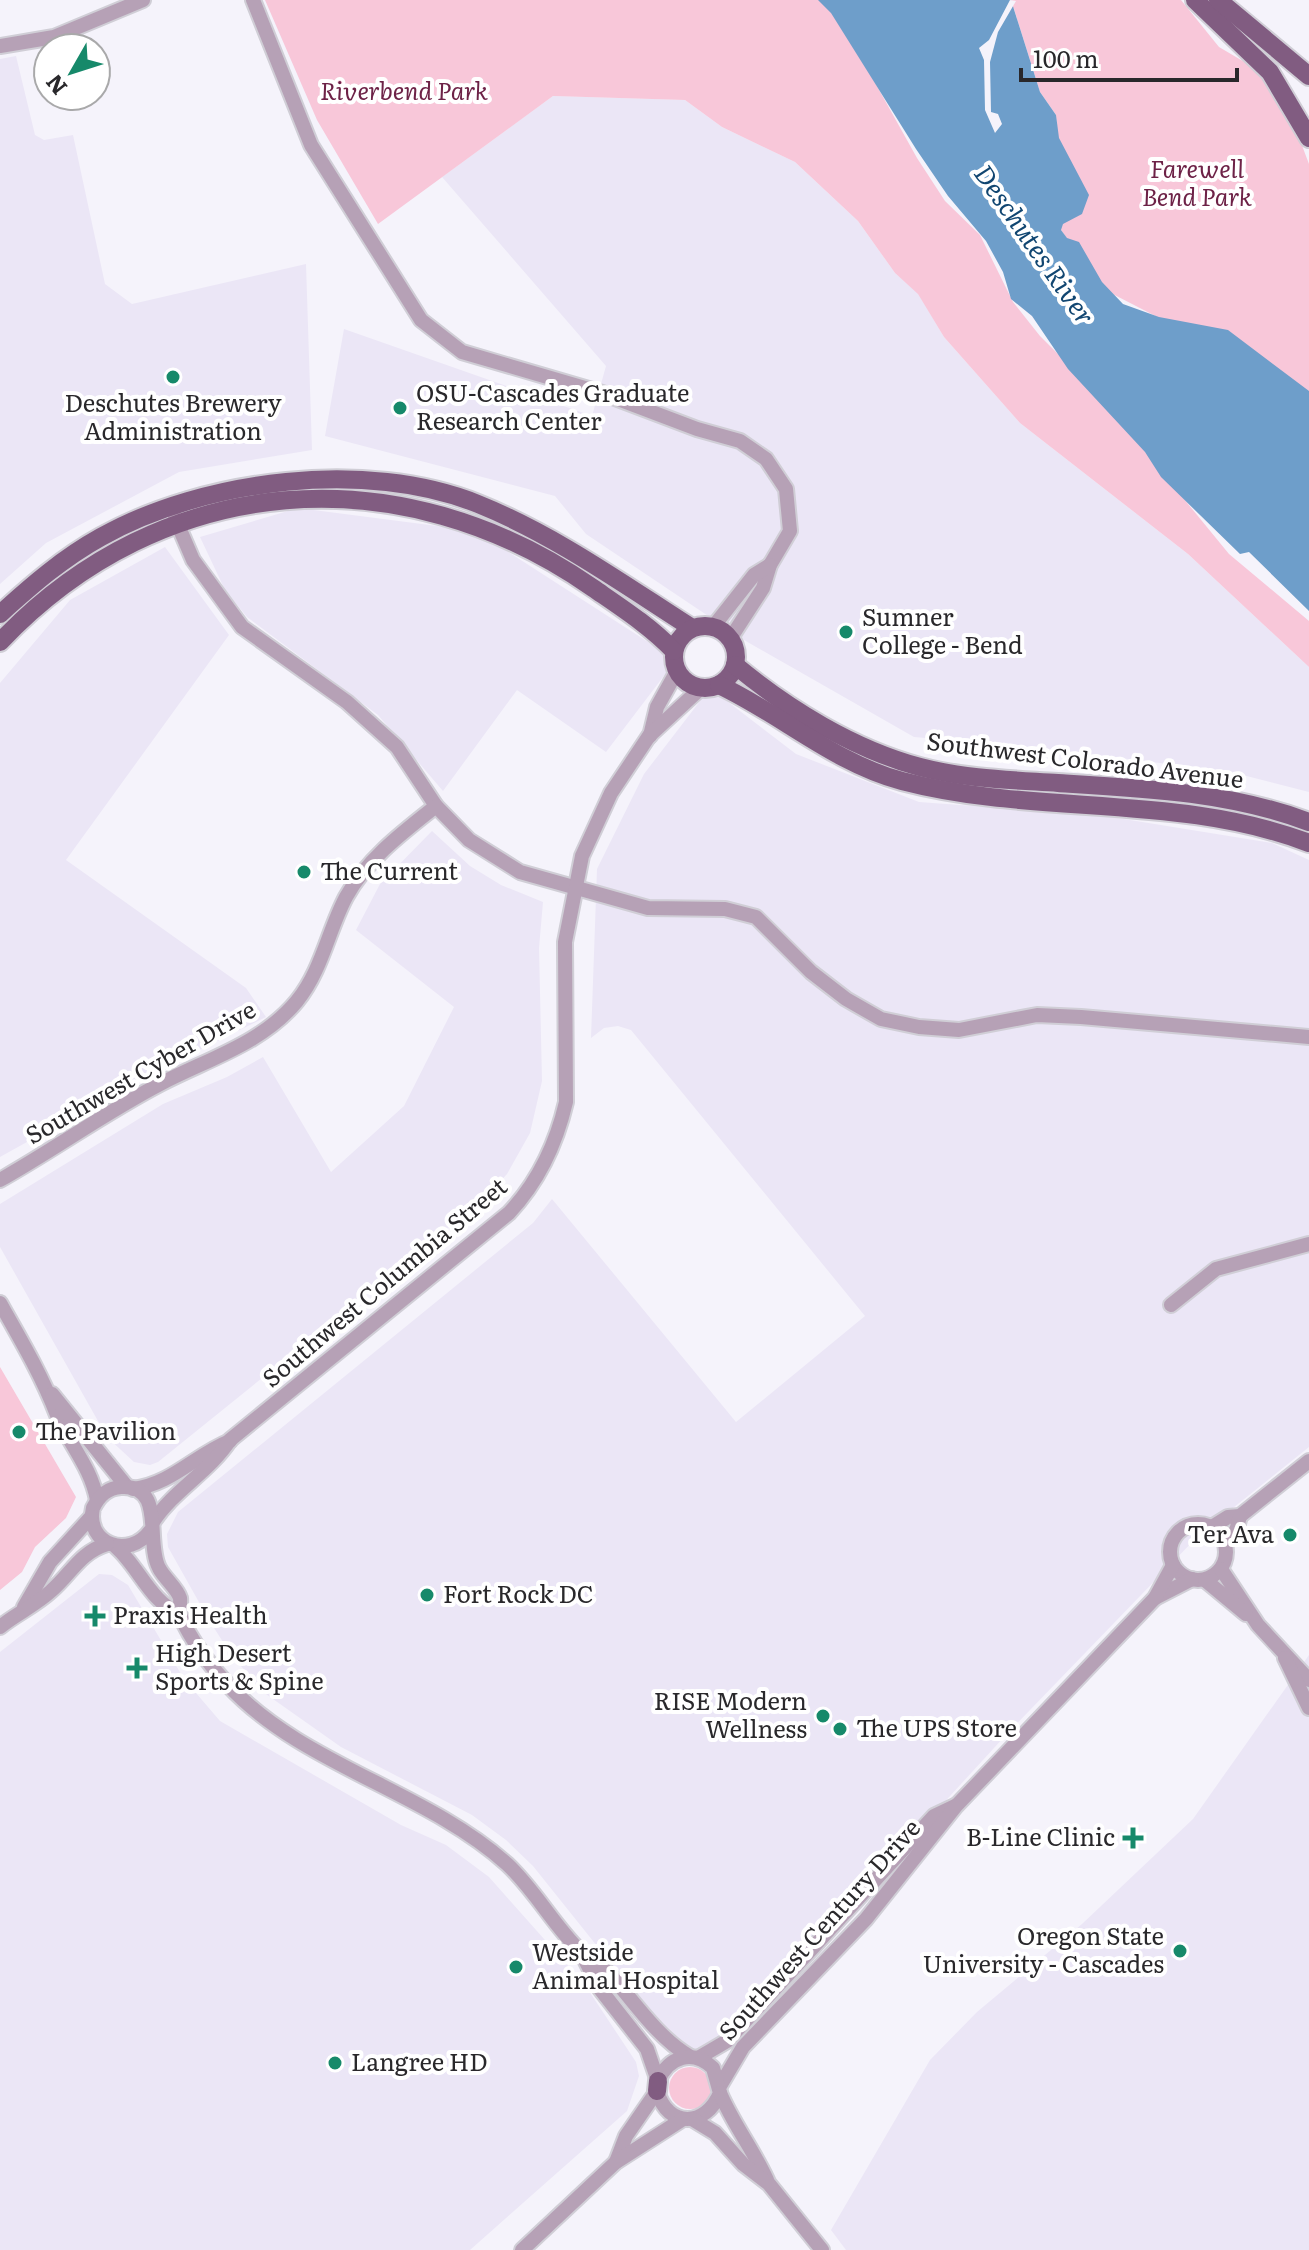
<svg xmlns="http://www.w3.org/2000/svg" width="1309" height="2250" viewBox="0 0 1309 2250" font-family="Literata,serif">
	<rect width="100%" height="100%" fill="#f5f3fb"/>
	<g fill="#ebe6f6">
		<polygon points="16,56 35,135 44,140 73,135 105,284 132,304 306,264 312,450 179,472 46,543 0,584 0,59"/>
		<polygon points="553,96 685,100 722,127 795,162 858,221 895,273 918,293 944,337 1020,423 1188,554 1309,667 1309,792 1231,772 1041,748 914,737 744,640 586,534 555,496 325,436 344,329 592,416 606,366 442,177"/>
		<polygon points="298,508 476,531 676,660 606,752 517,690 443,791 378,715 247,617 225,590 200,537"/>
		<polygon points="165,547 229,635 66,860 246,988 266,1017 140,1079 0,1157 0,683 70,600"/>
		<polygon points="710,688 796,754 919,802 1099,815 1272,843 1309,860 1309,1447 1198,1536 1005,1736 731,2035 696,2051 673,2041 533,1866 506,1840 472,1815 341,1747 263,1692 230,1653 209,1620 168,1547 167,1534 178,1512 533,1223 552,1199 736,1422 865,1316 631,1030 618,1026 604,1028 591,1038 597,869 644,774"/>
		<polygon points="432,831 470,866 501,885 543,902 539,948 542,1081 530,1133 507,1174 485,1198 158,1462 150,1465 134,1462 107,1437 0,1247 0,1204 163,1104 227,1077 263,1057 331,1172 404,1106 454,1007 356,930 380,884"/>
		<polygon points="99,1574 112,1575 128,1585 184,1679 220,1721 401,1825 446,1845 489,1877 585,1985 636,2062 639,2076 627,2111 470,2250 0,2250 0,1652"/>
		<polygon points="1309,1655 1309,2250 846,2250 831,2230 930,2060 977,2012 1082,1924 1193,1819"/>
	</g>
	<g fill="#f8c7d9">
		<polygon points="265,0 829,0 917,158 945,201 980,235 1013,302 1040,336 1098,394 1229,554 1309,621 1309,667 1188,554 1020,423 944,337 918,294 895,273 858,221 795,162 722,127 685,100 553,96 378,224 317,120"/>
		<polygon points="1006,0 1181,0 1219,47 1253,67 1273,90 1295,127 1309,164 1309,429 1202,340 1101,288 1061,230 1056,115 1040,92 1014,9"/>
		<polygon points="0,1367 76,1497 66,1518 35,1547 22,1572 0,1590"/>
		<circle cx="690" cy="2088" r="21"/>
	</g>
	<polygon fill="#6e9eca" points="818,0 1011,0 1040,92 1056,115 1059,138 1089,195 1082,214 1063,224 1061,230 1067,238 1079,242 1102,282 1123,304 1159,317 1228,330 1309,391 1309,611 1249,552 1240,554 1161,477 1145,452 1068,369 1032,316 1011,299 1003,272 986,241 948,196 916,149 831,13"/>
	<polygon fill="#f5f3fb" points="1010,0 1016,1 998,32 990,62 991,112 998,114 1002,124 995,133 985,110 984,60 979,48 989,40"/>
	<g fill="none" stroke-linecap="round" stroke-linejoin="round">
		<g stroke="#d0ced6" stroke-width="18">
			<g id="minor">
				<polyline points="253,0 311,145 421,320 462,352 602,393 697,429 740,441 766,459 786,489 790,531 770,565 763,588 730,639"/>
				<polyline points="0,46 54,37 143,0"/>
				<polyline points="175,518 193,560 242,627 347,702 397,747 436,806 469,840 520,872 648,908 725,909 756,917 811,972 846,999 881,1019 919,1027 959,1030 1037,1015 1081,1017 1309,1037"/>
				<polyline points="713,627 754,575 770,565"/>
				<polyline points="650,736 657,707 677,671"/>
				<path d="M0,1180C55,1149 106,1112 162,1083C208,1059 263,1043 297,1001C322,970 328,931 346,897C367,859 403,832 436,806"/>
				<path d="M0,1303C21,1340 42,1376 57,1415C69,1444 91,1467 97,1500"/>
				<polyline points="1171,1305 1216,1269 1309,1244"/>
				<polyline points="52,1394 127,1487"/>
				<path d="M133,1489C172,1484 195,1455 230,1441"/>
				<path d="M153,1522C174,1490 209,1472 230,1440L509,1213C539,1181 556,1145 566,1102L565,942L582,856L611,793L649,736L701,688"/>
				<circle cx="1198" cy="1552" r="28"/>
				<polyline points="1212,1527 1228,1517 1240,1516 1309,1461"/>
				<path d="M150,1531C129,1560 85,1544 93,1508C99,1496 107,1488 121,1487C166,1484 145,1542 159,1568C164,1578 177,1588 180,1598C181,1604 178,1610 180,1615C190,1639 211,1667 228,1685C302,1765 426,1791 507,1864C535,1890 554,1926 581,1952C591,1962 605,1968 614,1979C637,2006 659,2038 689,2056"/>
				<polyline points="1225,1541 1236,1531 1240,1516"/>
				<path d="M116,1547C138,1566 152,1604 179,1613"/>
				<polyline points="1221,1569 1258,1625 1309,1680"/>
				<polyline points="1205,1580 1246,1614"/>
				<polyline points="1155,1598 1192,1579"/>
				<polyline points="24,1607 50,1562 91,1517"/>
				<path d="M0,1627C16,1614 36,1605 51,1591C72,1573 79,1553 107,1544"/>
				<polyline points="1285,1658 1309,1708"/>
				<polyline points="583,1956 600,1989 647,2049 658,2081"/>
				<polyline points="698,2058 727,2041 934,1816 955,1806"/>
				<polyline points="720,2086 743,2047 866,1919 956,1806 1155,1598 1173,1565"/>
				<path d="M657,2091C668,2129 706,2127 720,2093L713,2068C693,2049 669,2056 658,2081"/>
				<path d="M720,2093C733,2124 753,2149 767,2180"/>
				<polyline points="692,2119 715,2133 743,2164 769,2184 822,2250"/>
				<polyline points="616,2162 626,2136 657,2091"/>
				<polyline points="522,2250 616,2162 683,2119"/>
			</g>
		</g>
		<g stroke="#d0ced6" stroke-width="22">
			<g id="major">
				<polyline points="1195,0 1270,72 1309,138"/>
				<polyline points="1218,0 1309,76"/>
				<path d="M0,614C32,585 63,558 101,537C204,479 367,459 478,504C555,535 623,584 692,628"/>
				<circle cx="705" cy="657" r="31"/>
				<path d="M0,642C163,470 401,454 593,588C622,608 650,626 674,651"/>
				<path d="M735,665C788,709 853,749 920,767C965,779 1013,780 1058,783C1142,788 1230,792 1309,822"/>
				<path d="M719,685C781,714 834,763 902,781C1035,816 1179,793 1309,843"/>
				<polyline points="657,2091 658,2081"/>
			</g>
		</g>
		<use href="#minor" stroke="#b6a1b6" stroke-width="14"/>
		<use href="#major" stroke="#815c81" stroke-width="18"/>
	</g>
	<g fill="#16896a" stroke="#fff" stroke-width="3">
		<circle cx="173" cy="377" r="8"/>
		<circle cx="400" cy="408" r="8"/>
		<circle cx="846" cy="632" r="8"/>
		<circle cx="304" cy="872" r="8"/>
		<circle cx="19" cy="1432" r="8"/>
		<circle cx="1290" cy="1535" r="8"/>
		<circle cx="427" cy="1595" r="8"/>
		<path d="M91 1604h8v8h8v8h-8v8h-8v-8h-8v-8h8z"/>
		<path d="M133 1656h8v8h8v8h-8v8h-8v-8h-8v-8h8z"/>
		<circle cx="823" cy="1716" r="8"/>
		<circle cx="840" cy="1729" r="8"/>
		<path d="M1129 1826h8v8h8v8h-8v8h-8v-8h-8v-8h8z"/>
		<circle cx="1180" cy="1951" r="8"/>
		<circle cx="516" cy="1967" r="8"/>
		<circle cx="335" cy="2063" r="8"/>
	</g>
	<g text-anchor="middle" stroke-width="8" stroke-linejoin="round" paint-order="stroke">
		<g font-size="24" font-style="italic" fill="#6d2247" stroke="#fff">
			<text x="404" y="100">Riverbend Park</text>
			<text x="1197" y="178">Farewell<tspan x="1197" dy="28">Bend Park</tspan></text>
		</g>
		<g font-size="24" fill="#29282b" stroke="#fff" text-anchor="start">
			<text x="416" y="402">OSU-Cascades Graduate<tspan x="416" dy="28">Research Center</tspan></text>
			<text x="173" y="412" text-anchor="middle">Deschutes Brewery<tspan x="173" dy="28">Administration</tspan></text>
			<text x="862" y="626">Sumner<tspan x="862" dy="28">College - Bend</tspan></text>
			<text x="320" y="880">The Current</text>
			<text x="35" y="1440">The Pavilion</text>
			<text x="1274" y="1543" text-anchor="end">Ter Ava</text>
			<text x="443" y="1603">Fort Rock DC</text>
			<text x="113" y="1624">Praxis Health</text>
			<text x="155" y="1662">High Desert<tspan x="155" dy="28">Sports &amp; Spine</tspan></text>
			<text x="807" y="1710" text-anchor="end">RISE Modern<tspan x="807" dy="28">Wellness</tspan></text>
			<text x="856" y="1737">The UPS Store</text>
			<text x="1115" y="1846" text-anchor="end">B-Line Clinic</text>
			<text x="1164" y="1945" text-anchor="end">Oregon State<tspan x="1164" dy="28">University - Cascades</tspan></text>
			<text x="532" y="1961">Westside<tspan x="532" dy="28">Animal Hospital</tspan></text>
			<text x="351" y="2071">Langree HD</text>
		</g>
		<g font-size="24" fill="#29282b" stroke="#fff">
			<text transform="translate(1085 761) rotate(7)" y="8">Southwest Colorado Avenue</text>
			<text transform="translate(141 1073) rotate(-30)" y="8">Southwest Cyber Drive</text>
			<text transform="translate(385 1283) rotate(-40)" y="8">Southwest Columbia Street</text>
			<text transform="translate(820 1930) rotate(-48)" y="8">Southwest Century Drive</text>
		</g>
		<g font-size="26" font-style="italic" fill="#114671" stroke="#fff">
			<text transform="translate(1034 245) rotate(55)" y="9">Deschutes River</text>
		</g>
	</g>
	<g transform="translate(72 72) rotate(231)"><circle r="38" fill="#ffffff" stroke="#a9a9aa" stroke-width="2"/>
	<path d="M0-6L14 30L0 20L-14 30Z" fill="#16896a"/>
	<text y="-12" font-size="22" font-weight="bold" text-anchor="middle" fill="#29282b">N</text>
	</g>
	<path d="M1021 68v12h216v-12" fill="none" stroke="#29282b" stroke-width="4"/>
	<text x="1033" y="68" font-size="24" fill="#29282b" stroke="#ffffff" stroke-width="6" paint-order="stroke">100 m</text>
</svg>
